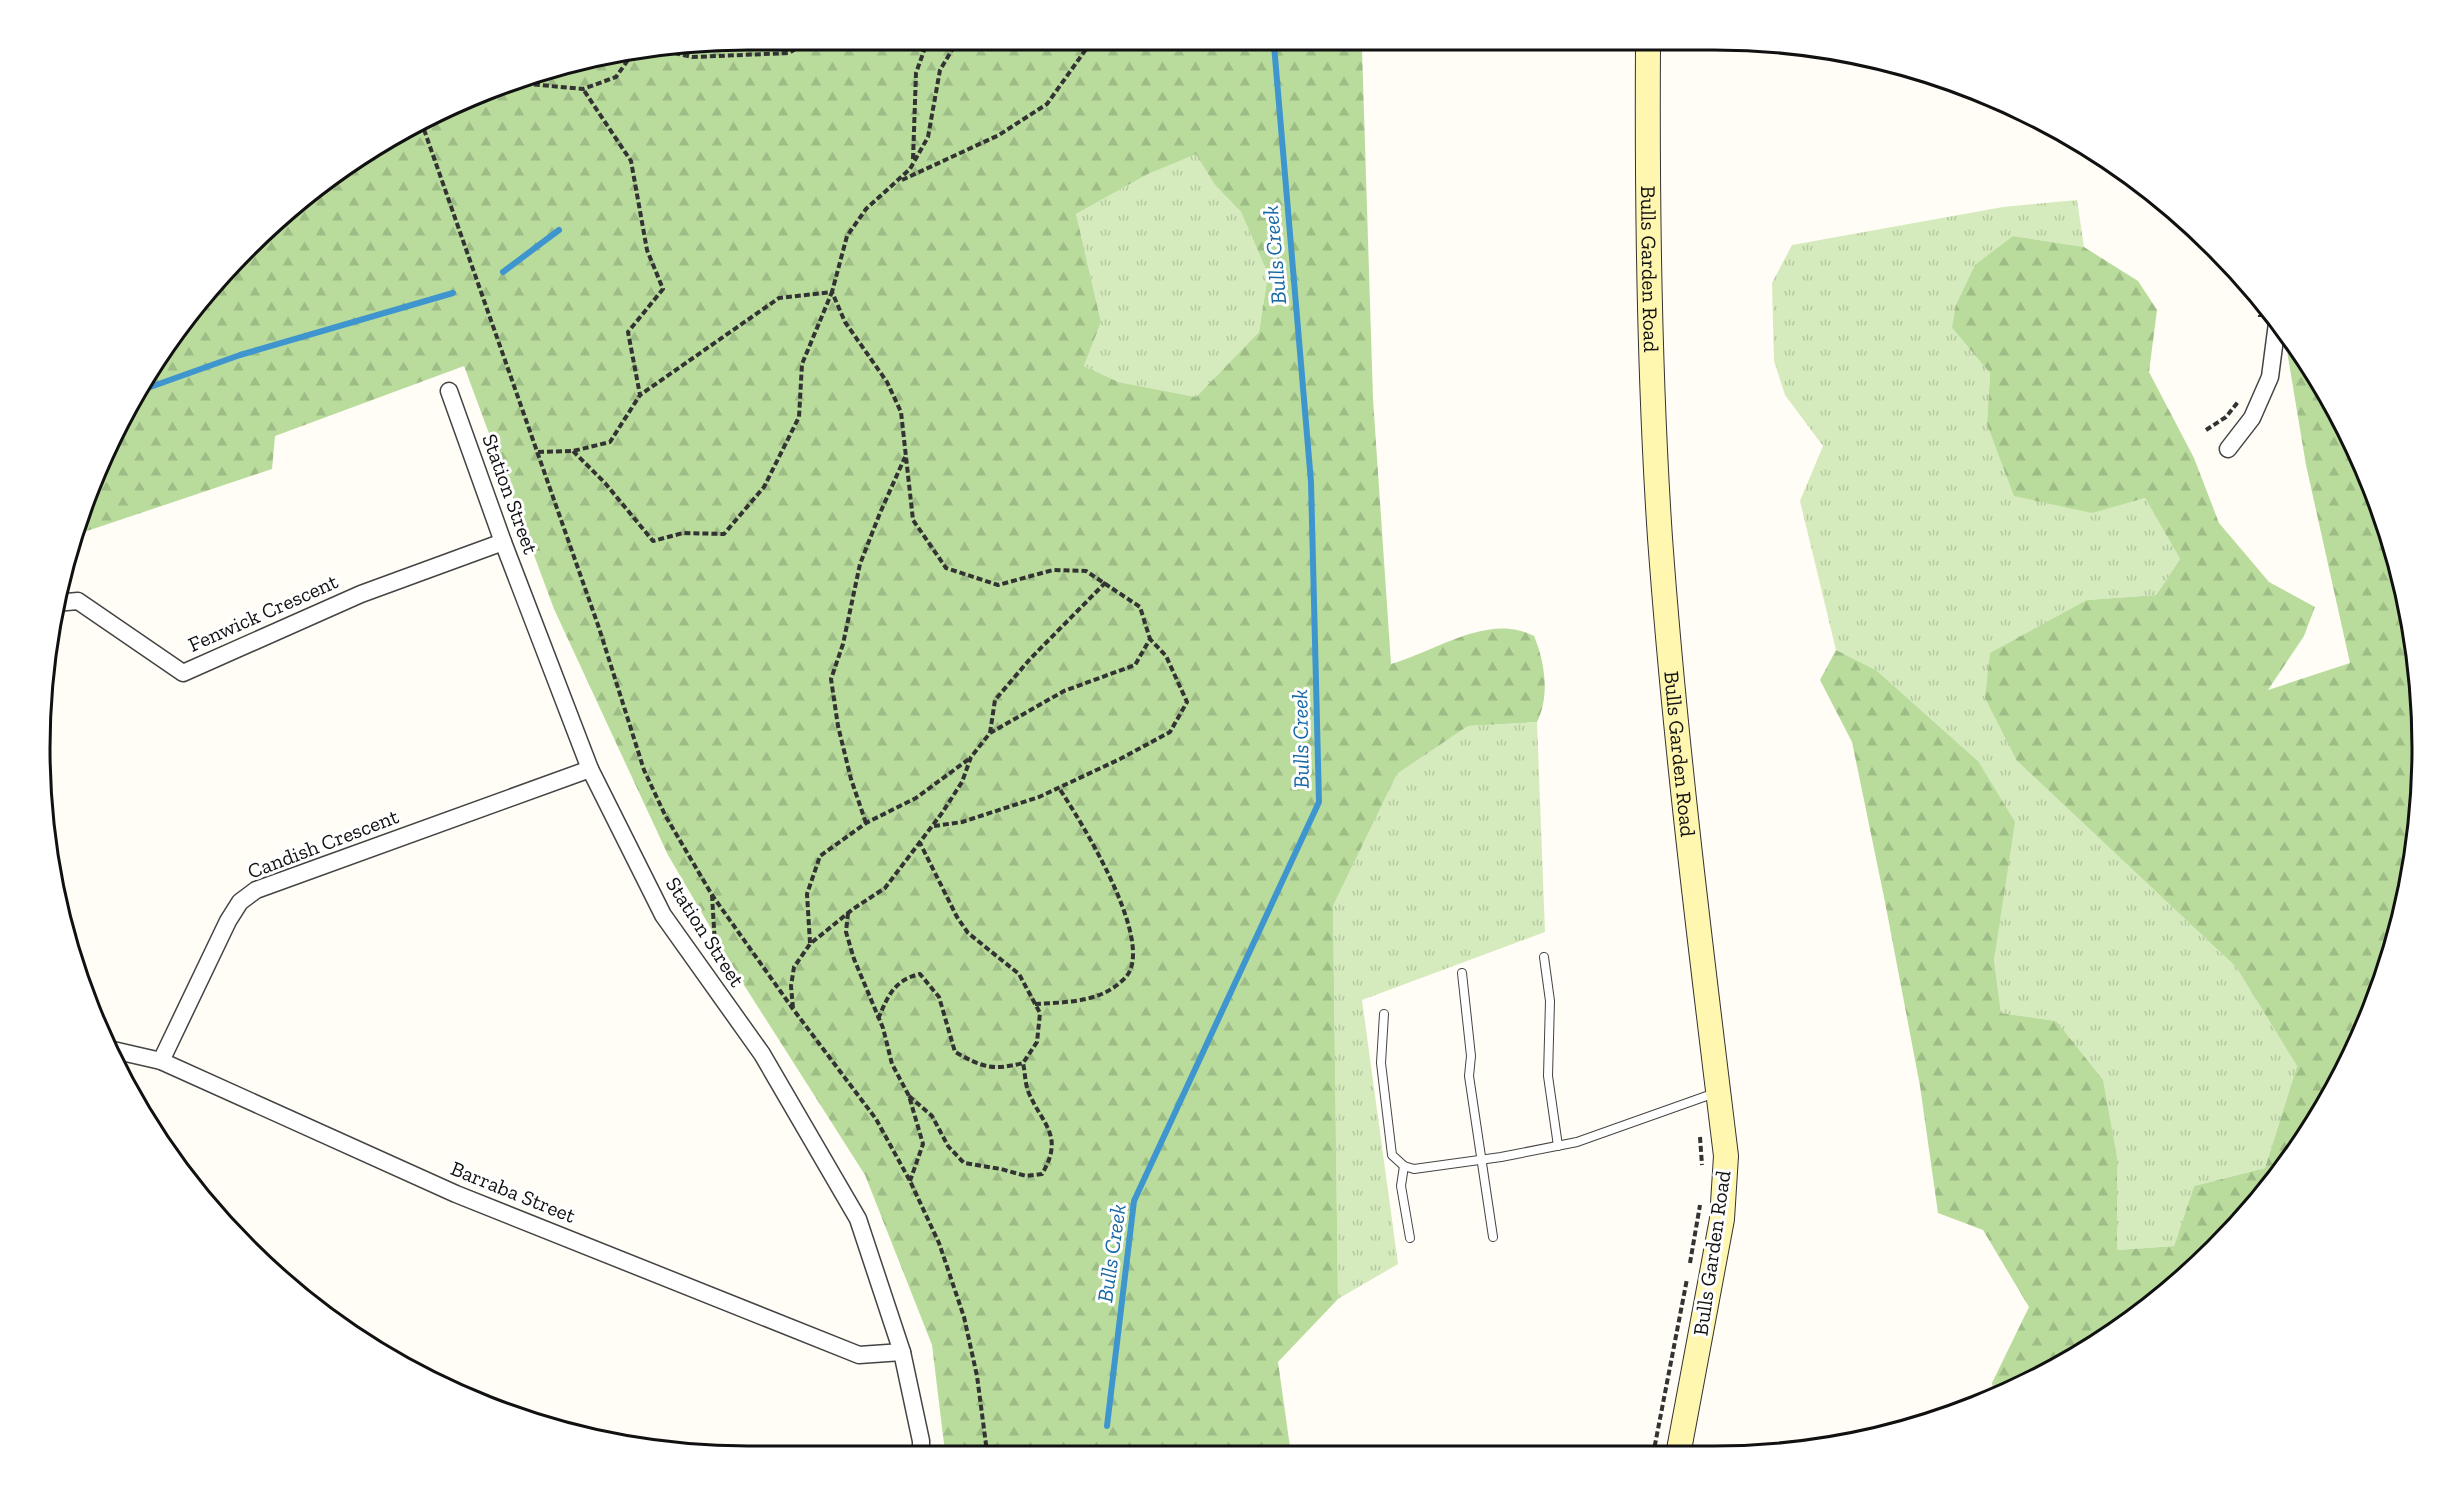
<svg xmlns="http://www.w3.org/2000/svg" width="2462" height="1496" viewBox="0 0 2462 1496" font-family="'Zilla Slab',serif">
	<defs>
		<pattern id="grass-tufts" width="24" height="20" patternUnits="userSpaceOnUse" patternTransform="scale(1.5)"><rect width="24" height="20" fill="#d5ebbd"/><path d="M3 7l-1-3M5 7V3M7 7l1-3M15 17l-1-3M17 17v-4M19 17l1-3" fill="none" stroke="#b6c8a1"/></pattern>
		<pattern id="forest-firs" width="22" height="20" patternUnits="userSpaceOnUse" patternTransform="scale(1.5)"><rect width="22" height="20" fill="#b9dc9c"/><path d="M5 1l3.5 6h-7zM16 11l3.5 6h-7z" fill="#9ebc85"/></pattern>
	</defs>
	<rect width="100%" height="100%" fill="#fffdf5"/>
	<g fill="url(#grass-tufts)">
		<polygon points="1196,153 1215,185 1241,212 1268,274 1259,332 1196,397 1117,382 1084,366 1101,322 1076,214 1148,174"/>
		<polygon points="2077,200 2084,247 2013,236 1952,328 1990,373 1987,424 2092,512 2145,498 2180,559 2156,595 2087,600 2017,761 2236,967 2297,1066 2265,1168 2194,1186 2174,1246 2117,1250 2117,1158 2056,1021 2001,1013 1994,960 2001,902 1978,761 1876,670 1836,650 1800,501 1823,446 1785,395 1774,361 1772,283 1792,245 2003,207"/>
		<polygon points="1537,722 1545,932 1362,1000 1398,1264 1338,1299 1333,906 1397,774 1468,726"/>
	</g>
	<g fill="url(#forest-firs)" fill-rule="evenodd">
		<path d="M655,45H1373L1362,49L1373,399L1391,664C1434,652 1489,612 1534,636C1545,662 1550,696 1537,722L1468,726L1397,774L1333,906L1338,1299L1278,1362L1291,1454L945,1452L932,1345L865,1175L744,985L668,855L554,609L464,366L275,436L272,469L72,536L112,434L185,317L317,185L434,112L520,77ZM1196,154L1215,185L1241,212L1268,274L1259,332L1196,397L1118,382L1084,366L1101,322L1076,214L1148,174Z"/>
		<polygon points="2013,236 2084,247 2138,281 2157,310 2149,372 2194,458 2219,523 2269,582 2315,607 2304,636 2268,690 2350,663 2306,465 2284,333 2328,393 2385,520 2417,655 2421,794 2399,931 2350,1061 2277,1179 2182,1281 2068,1362 1994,1393 1992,1383 2029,1307 1983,1230 1938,1213 1920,1086 1885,902 1852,742 1820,680 1836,650 1876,670 1978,761 2015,822 1994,960 2001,1013 2056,1021 2103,1080 2117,1158 2117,1250 2174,1246 2194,1186 2265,1168 2297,1066 2236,967 2017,761 1985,698 1990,653 2087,600 2156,595 2180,559 2145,498 2092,513 2014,496 1987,424 1990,373 1952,328 1956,305 1975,265"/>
	</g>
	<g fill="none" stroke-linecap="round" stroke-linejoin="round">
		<g stroke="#3f96cf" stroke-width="6">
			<polyline points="503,272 559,230"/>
			<polyline points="139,391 240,355 453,293"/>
			<polyline points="1107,1426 1134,1201 1319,802 1311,482 1274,45"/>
		</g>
		<g stroke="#444" stroke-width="10">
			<g id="service">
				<polyline points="1544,957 1550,1001 1548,1076 1558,1146"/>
				<polyline points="1462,973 1471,1056 1469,1076 1493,1237"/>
				<polyline points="1384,1014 1381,1063 1392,1155 1404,1166 1414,1169 1501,1157 1577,1142 1715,1093"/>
				<polyline points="1404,1166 1401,1186 1410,1238"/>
			</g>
		</g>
		<g stroke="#444" stroke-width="19">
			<g id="minor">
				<polyline points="449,391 503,542 590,769 663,915 762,1054 858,1219 902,1352 921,1441 921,1452"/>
				<polyline points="2228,449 2252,418 2270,377 2277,323"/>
				<polyline points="55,603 78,601 183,673 361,594 503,542"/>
				<polyline points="113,1050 161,1061 456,1194 859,1355 902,1352"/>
				<polyline points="161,1061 228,921 240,902 256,890 590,769"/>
			</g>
		</g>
		<g stroke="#333" stroke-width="26">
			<g id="secondary">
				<path id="s1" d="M1648,45C1647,209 1649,374 1660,538C1675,744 1701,951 1726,1156L1722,1219L1678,1455"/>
			</g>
		</g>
		<g stroke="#333" stroke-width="4" stroke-dasharray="6 3" stroke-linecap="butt">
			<polyline points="648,47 692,57 789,53 802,45"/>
			<polyline points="507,82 583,89 616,77 635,50"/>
			<polyline points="421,121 599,628 644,770 665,815 712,895 793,1009 876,1119 910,1181 939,1243 964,1317 977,1376 987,1452"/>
			<polyline points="913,159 916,73 926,45"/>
			<polyline points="902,180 999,135 1047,104 1089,45"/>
			<polyline points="2259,297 2260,317"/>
			<polyline points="2206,430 2226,417 2238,402"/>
			<polyline points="573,451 605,483 653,541 683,533 724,534 764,487 799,417 802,364 832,292 779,298 640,395"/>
			<polyline points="538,452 573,451 610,442 640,395 628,332 663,289 647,250 631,161 583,89"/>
			<polyline points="990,733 995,700 1030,659 1106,582"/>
			<polyline points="866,823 851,779 838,726 831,679 843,644 860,564 880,513 905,457"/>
			<polyline points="934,826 962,822 1039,797 1120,759 1170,732 1187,702 1166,656 1150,639"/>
			<polyline points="712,895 715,945 712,956"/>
			<polyline points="848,913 846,932 854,959 883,1028 892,1064 909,1096 923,1144 910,1181"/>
			<polyline points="810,943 807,894 820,856 866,823 916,798 969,759"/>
			<path d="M1035,1004C1067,1002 1101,1003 1125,978C1158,944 1080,820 1059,788"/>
			<polyline points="793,1008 791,986 794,967 810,944 853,909 885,888 942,813 962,782 971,757 990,733 1064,691 1135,665 1150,639 1140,607 1086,571 1053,570 998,585 946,568 913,520 901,412 887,382 845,322 832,292 847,236 866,209 910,169 928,137 940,70 955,45"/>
			<path d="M878,1019C888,996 894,980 920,974L939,997L955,1052C982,1067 992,1071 1023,1063"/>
			<path d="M909,1096L932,1116L948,1146L964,1163L1001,1169L1026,1176L1042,1174C1065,1135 1042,1125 1028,1091C1025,1082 1025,1072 1023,1063L1037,1042L1040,1013L1019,974L968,933L957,917L920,843"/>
			<polyline points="1700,1137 1702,1165"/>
			<polyline points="1690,1263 1700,1205"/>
			<polyline points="1653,1455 1687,1279"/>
		</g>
		<use href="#service" stroke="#fff" stroke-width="8"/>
		<use href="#minor" stroke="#fff" stroke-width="16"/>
		<use href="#secondary" stroke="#fff6b0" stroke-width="24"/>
	</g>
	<g text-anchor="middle" stroke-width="6" stroke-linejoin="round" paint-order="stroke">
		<g font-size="21" fill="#111" stroke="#fff">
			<text dy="7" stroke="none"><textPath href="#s1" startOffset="224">Bulls Garden Road</textPath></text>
			<text transform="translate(510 494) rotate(70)" y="7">Station Street</text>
			<text transform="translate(263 613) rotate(-24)" y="7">Fenwick Crescent</text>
			<text dy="7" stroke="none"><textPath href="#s1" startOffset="710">Bulls Garden Road</textPath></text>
			<text transform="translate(323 844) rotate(-21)" y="7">Candish Crescent</text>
			<text transform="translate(705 932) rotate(57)" y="7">Station Street</text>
			<text transform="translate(513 1192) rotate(22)" y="7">Barraba Street</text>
			<text transform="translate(1712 1253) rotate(-82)" y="7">Bulls Garden Road</text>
		</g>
		<g font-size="22" font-style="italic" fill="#1768a6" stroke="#fff">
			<text transform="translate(1274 255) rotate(-95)" y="8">Bulls Creek</text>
			<text transform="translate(1300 739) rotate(-91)" y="8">Bulls Creek</text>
			<text transform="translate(1111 1253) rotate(-82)" y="8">Bulls Creek</text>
		</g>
	</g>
	<path d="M0 0H2462V1496H0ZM748 50H1714A698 698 0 0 1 2412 748V748A698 698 0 0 1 1714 1446H748A698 698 0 0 1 50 748V748A698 698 0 0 1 748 50Z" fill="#fff" fill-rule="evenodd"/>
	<path fill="none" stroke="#111" stroke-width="3" d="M748 50H1714A698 698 0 0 1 2412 748V748A698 698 0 0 1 1714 1446H748A698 698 0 0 1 50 748V748A698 698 0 0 1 748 50Z"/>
</svg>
